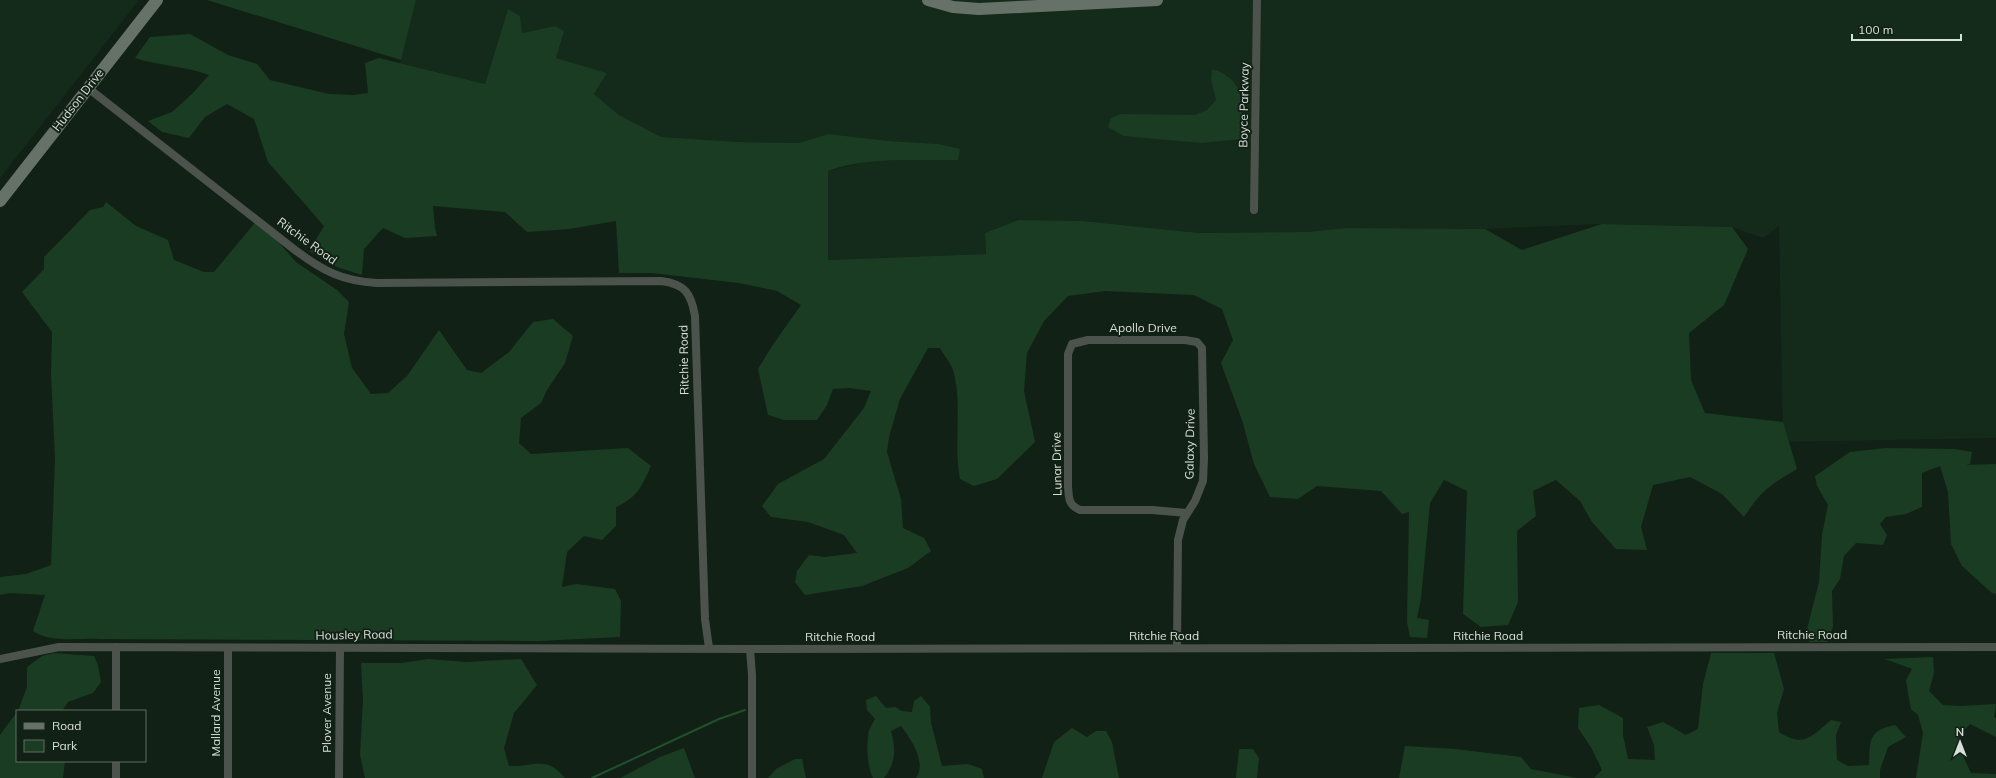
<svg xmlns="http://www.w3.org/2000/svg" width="1996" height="778" viewBox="0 0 1996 778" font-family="Mulish,sans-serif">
	<rect width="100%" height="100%" fill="#122115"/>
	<g fill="#142a1a">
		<polygon points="0,0 139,0 0,178"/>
		<polygon points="416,0 1996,0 1996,438 1783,442 1779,226 1763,238 1732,227 1602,224 1485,229 1347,228 1307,232 1199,233 1083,221 1018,220 985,233 986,254 828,260 828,171 939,144 889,141 828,134 799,143 738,142 661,137 619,115 594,94 607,73 555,58 555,26 522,33 508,9 485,84 400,63"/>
	</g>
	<g fill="#1a3c23">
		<polygon points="207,0 416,0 401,60"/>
		<path d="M508,9L520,16L522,33L555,26L564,31L556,58L607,73L594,94L619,115L661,137L738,142L799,143L828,134L889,141L939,144L960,149L958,160C917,161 867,156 828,171V260L986,254L985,233L1018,220L1083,221L1199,233L1307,232L1347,228L1485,229L1522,250L1602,224L1732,227L1748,249L1724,305L1689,333L1691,380L1705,413L1783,422L1797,469C1770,485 1762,490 1744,517L1722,494L1690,477L1653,485L1641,527L1647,550L1616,549L1592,522L1580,501L1556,480L1533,491L1536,516L1517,531L1518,602L1508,625L1481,627L1463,614L1467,491L1444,480L1430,503L1421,599L1417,618L1429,620L1427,638L1410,637L1407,622L1409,512L1402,514L1381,491L1317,486L1298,499L1270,497L1254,464L1242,420L1221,363L1233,340L1222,309L1194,295L1105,291L1068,296L1044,321L1027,353L1024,391L1035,442L997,479L974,486L960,479C953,443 963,405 953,370C950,362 944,355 940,348H928L900,399L889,437L887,452L901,499L903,528L924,538L931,551L908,568L862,586L805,595L795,582L797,571L809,555L825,557L857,553L844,535L808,522L771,517L762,506L778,484L824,459L864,408L871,391L850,388L833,389L827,405L817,420H784L768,415L758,369L772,346L801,305L777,291L739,283L651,273H619L616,221L569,229L527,232L505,212L433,206L435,228L437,236L405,238L383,228L364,249L362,275L337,267L309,251L324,226L268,162L254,119L227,104L205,117L189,138L162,132L148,121L172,112L192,94L209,75C185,66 160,66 135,58L150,37L190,34L228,55L257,64L270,80L329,94L354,95L368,93L365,63L379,58L485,84Z"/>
		<path d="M1212,69C1249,80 1241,108 1242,139L1201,143L1123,136L1108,127L1111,118L1120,114L1195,115L1207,110L1216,100L1211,80Z"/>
		<path d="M106,202L136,226L168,240L174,260L204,272H214L258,219L296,262L337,290L349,302L344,334L352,368L371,394L388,393L407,376L439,330L467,370L481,373L509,352L533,322L553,319L573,336L565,363L547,390L541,403L521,418L519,443L531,454L628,448L651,466C642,486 637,498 616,507V526L602,540L584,536L567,552L562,587L576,584L615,589L621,601L620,637L539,641L100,639C80,638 50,643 33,631L45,595L10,593L0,595V577L26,574L51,565L55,459L51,373L52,332L22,292L44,269V257L90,210L103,207Z"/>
		<polygon points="1886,448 1955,449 1972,452 1970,464 1966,465 1996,464 1996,594 1992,593 1962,566 1951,544 1948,492 1940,466 1922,473 1922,507 1906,514 1886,517 1880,524 1887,535 1883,545 1856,543 1844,556 1840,579 1832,591 1833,627 1827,642 1810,642 1805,637 1819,582 1822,535 1828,505 1817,486 1815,476 1850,452"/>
		<polygon points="54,653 94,656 98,665 101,682 93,693 68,702 62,711 18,711 27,687 27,667 42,656"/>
		<path d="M1711,653H1774L1784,689L1777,713L1779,732C1804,748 1811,737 1831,720L1841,722L1836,735L1837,760L1848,766L1869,765C1870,741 1868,730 1895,725L1906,737L1888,747L1880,770V778H1594L1602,770L1592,749L1578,728L1579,708L1599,705L1623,718V735L1628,759L1655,760L1654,745L1647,727L1663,722L1686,735L1698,729L1703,684Z"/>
		<polygon points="1933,657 1934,673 1929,691 1943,705 1961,706 1996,704 1994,717 1996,718 1996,737 1970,724 1960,734 1962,754 1971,773 1996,774 1996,778 1916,778 1923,733 1918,715 1911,709 1909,699 1906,680 1912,669 1885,659"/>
		<path d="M428,659L466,662L521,659L537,685L514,713L504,748L509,766C535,767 546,755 565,778H365L360,755L363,700L361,663H401Z"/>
		<path d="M876,696L886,708L895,707L902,711L912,712L914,701L921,696L930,707L931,723L942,766L968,764L982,769L984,778H916C927,763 911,739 901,726L891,731C896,749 896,763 884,778H873C867,766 866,744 869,731C870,727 873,723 875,719L867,710L866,700Z"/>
		<polygon points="17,712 17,761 65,761 63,778 0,778 0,735"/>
		<polygon points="1072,728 1087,737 1096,731 1106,731 1112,742 1119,778 1042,778 1054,742"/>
		<polygon points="1405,746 1455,749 1521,757 1531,769 1577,778 1399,778"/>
		<polygon points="684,748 695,778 620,778 660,757"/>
		<polygon points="1239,749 1253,749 1259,758 1257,778 1236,778"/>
		<polygon points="795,759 802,759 806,778 768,778 776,769"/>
	</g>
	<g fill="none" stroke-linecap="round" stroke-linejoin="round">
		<polyline stroke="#20512e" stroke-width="2" points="592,778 719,719 745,710"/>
		<g stroke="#4c534d" stroke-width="8">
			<path d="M88,88L295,250C323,271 342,281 377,283L661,281C685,284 691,293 695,316L705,619L709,648"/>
			<polyline points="1254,210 1257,0"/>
			<path d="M1177,648L1178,540L1183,520L1195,501L1203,481L1204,458L1202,348L1197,342L1185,340H1088L1072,344L1068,354V486C1069,498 1068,505 1080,510H1152L1187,513"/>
			<polyline points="750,649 752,675 752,778"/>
			<polyline points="0,659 59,647 750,649 1996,647"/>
			<polyline points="116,711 116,647"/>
			<polyline points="116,778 116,761"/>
			<polyline points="228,778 228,648"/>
			<polyline points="339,778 340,648"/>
		</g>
		<g stroke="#667268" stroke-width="12">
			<polyline points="928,0 953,7 979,9 1157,0"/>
			<polyline points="0,201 157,0"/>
		</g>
	</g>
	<g text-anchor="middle" stroke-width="4" stroke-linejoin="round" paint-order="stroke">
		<g font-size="12" fill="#d6e0d7" stroke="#122115">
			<text transform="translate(78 100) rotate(-52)" y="4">Hudson Drive</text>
			<text transform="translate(1244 105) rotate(-89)" y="4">Boyce Parkway</text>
			<text transform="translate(307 241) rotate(36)" y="4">Ritchie Road</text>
			<text x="1143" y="332">Apollo Drive</text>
			<text transform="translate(684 360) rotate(-91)" y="4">Ritchie Road</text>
			<text transform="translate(1190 444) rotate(-89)" y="4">Galaxy Drive</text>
			<text transform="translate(1057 464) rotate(-91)" y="4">Lunar Drive</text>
			<text transform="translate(354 635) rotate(-1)" y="4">Housley Road</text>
			<text x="1812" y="639">Ritchie Road</text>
			<text x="1164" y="640">Ritchie Road</text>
			<text x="1488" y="640">Ritchie Road</text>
			<text x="840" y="641">Ritchie Road</text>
			<text transform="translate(216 713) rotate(-90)" y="4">Mallard Avenue</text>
			<text transform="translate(327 713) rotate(-90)" y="4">Plover Avenue</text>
		</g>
	</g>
	<rect x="16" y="710" width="130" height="52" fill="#122115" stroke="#606d63"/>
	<rect x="24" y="723" width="20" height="6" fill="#667268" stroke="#606d63"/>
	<text x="52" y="730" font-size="12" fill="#d6e0d7">Road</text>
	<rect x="24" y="740" width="20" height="12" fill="#1a3c23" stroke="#606d63"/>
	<text x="52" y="750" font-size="12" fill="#d6e0d7">Park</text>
	<g transform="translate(1960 742)" stroke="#122115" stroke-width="3" paint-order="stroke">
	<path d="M0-3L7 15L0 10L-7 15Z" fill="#d6e0d7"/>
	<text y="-6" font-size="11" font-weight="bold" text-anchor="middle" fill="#d6e0d7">N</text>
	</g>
	<path d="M1852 34v6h109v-6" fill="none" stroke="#d6e0d7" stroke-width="2"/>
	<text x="1858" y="34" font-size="12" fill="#d6e0d7" stroke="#122115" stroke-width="3" paint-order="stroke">100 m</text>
</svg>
